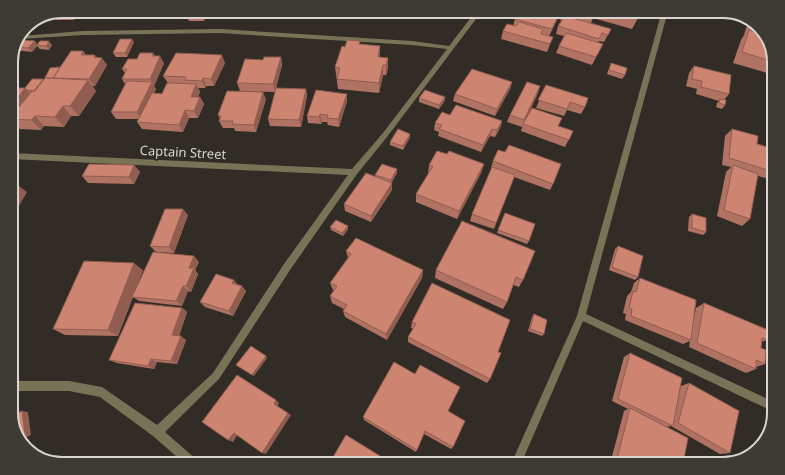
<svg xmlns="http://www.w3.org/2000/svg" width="785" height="475" viewBox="0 0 785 475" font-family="'Noto Sans',sans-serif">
	<rect width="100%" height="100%" fill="#312c26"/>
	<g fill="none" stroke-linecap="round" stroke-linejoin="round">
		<g fill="#787356" fill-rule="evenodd">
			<polygon points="476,11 482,11 387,137 357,174 290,270 219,379 165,432 197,460 198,464 185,464 153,436 100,397 69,391 11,391 11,381 69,381 102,387 157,425 213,373 284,264 348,175 11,159 11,153 352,169 383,133 447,49 412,45 220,33 83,35 20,39 21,36 83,31 220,29 412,41 449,46"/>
			<polygon points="662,11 668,11 586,314 774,402 774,412 583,321 521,464 511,464 577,316"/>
		</g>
	</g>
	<g fill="#b07262">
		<polygon points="62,11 80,11 74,20 57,20 53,15"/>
		<polygon points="208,11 204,21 189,21 187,17"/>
		<polygon points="239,11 254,11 251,19 239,19 237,15"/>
		<polygon points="564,11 641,11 638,18 632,29 593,18 591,23 611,29 604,42 599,41 598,43 603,44 592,65 556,53 559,46 564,36 556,34 558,26 562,21 560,20"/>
		<polygon points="515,19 555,24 549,36 553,37 547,52 501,39 503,31 513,26"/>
		<polygon points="749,19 767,36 774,59 774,75 733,63 741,40 744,35"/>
		<polygon points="20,40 38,44 52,45 49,50 40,49 37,46 32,52 15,50"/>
		<polygon points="134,42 127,57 116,57 113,53"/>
		<polygon points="360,44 380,57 388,58 388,68 386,75 383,75 379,93 338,89 335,67 345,47"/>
		<polygon points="83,51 86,55 97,58 107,65 95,86 92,86 96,91 79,116 71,116 64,127 44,126 41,130 20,129 11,120 11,88 25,88 43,79 43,80 60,67"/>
		<polygon points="153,53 155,56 164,63 154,86 156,89 154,93 162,94 168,83 163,76 225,63 214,86 206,86 205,88 198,88 200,92 198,97 200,97 204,104 198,118 189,118 183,132 142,129 137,122 139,119 116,119 111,112 125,84 122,79 125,73 122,69 137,59"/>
		<polygon points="281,57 282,65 275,92 240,91 237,83 263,60"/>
		<polygon points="611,63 625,75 622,79 607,74"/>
		<polygon points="694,66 729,94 724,100 725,105 722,109 716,107 717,103 719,101 696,94 697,89 686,86 689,73"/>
		<polygon points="512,82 510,89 495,116 453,101 455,94"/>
		<polygon points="546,85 585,107 581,114 567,110 564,116 536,108"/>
		<polygon points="306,89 307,96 301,127 270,126 268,119"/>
		<polygon points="538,93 522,127 507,122 510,115"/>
		<polygon points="445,97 445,100 439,109 419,102 419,98"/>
		<polygon points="266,99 256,132 235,131 234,128 223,128 219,121 220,119 218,115"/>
		<polygon points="347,101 339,127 328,125 327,122 322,122 321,124 308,123 307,116"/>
		<polygon points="450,115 502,121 500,128 495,137 490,136 481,152 438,136 439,132 434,130 435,123"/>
		<polygon points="523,124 558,126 573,131 565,147 521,131"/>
		<polygon points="732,129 757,144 774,149 774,175 769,179 758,176 750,219 742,226 717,216 726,172 731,167 722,165 725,136"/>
		<polygon points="410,134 410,137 403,150 390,145 390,142"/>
		<polygon points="447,154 484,164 481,173 457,219 416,202 416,194 428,174 429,165"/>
		<polygon points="493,161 553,184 550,190 514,177 494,229 470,221 472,214 492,168 491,168"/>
		<polygon points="134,165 140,172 134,184 88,183 82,176"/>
		<polygon points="397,173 391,183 392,190 371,222 345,211 344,204 375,177 375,175"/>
		<polygon points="505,213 529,241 527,244 497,233"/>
		<polygon points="692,214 706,232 703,235 688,231 689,217"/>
		<polygon points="188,215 174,253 156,252 150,246"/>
		<polygon points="462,221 523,280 519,287 513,285 507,302 503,309 435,278 436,270"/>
		<polygon points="348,226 348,229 343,236 331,230 330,227"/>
		<polygon points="618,246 638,277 635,280 609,270 615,249"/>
		<polygon points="346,251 423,270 422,278 387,340 345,317 343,311 344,309 332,303 330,296 334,291 333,290 330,283 348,258"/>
		<polygon points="199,262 195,270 198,274 191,292 188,291 182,306 139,301 133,297 118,336 65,335 53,329 143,270 136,288"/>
		<polygon points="640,278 693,322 696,308 704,303 767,340 761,342 761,348 765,364 756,367 756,369 746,373 689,347 690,341 683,344 625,320 626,314 623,313 627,296 631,292 634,283"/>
		<polygon points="238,285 246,291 233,316 205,307 200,302"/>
		<polygon points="182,308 187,312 179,336 186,340 177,364 157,362 154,369 117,363 109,360"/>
		<polygon points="534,314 544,334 542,336 528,331 532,317"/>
		<polygon points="412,322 498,352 490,379 487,383 408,342 408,337 413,329 411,328"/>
		<polygon points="630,353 679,393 681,386 689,383 730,453 720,454 671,426 667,427 683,464 610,464 624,411 628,409 612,401 624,357"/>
		<polygon points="448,411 453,447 451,449 424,434 416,452 364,420 363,417"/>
	</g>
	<g fill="#905d50">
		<polygon points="70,11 80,11 74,20 69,12"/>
		<polygon points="204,11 208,11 204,21 202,17"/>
		<polygon points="252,11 254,11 251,19 250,15"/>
		<polygon points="132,39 134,42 127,57 125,53"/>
		<polygon points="35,41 38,45 32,52 28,48"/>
		<polygon points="49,41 52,45 49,50 46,46"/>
		<polygon points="380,46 380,56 378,67 378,57"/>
		<polygon points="83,51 88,58 81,55"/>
		<polygon points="95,55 100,62 102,58 107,65 95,86 89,79 94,57"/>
		<polygon points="222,55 225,63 214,86 211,79"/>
		<polygon points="160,56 164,63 154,86 156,89 142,120 137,112 152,82 150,79"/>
		<polygon points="281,57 282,65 275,92 273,84"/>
		<polygon points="388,58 388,68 386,75 386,65"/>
		<polygon points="383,65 383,75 379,93 379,83"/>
		<polygon points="203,78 206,86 205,88 202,81"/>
		<polygon points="88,80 96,91 79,116 70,106"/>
		<polygon points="512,82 510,89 495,116 497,109"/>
		<polygon points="196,84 200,92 195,104 191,97"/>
		<polygon points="540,86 538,93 522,127 524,120"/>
		<polygon points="25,88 32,96 19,117 12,110 16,100"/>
		<polygon points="306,89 307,96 301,127 299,120"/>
		<polygon points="263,92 266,99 256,132 254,125"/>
		<polygon points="347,94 347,101 339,127 338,119"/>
		<polygon points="200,97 204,104 198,118 194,111"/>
		<polygon points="445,97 445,100 439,109 439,105"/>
		<polygon points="63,106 71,116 64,127 55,117"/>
		<polygon points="185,110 189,118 183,132 179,125"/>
		<polygon points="320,114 322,122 321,124 319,117"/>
		<polygon points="35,116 44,126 41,130 31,120"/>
		<polygon points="502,121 500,128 495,137 497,130"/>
		<polygon points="11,124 13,126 11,129"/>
		<polygon points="492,129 490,136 481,152 483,145"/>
		<polygon points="410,134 410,137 403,150 403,146"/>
		<polygon points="484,164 481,173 457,219 459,211"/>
		<polygon points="134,165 140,172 134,184 129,177"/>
		<polygon points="397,169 397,173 391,184 391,180"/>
		<polygon points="392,183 392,190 371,222 371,216"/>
		<polygon points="19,186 27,192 11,220 11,199"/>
		<polygon points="183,209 188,215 174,253 169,247"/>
		<polygon points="348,226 348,229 343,236 342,233"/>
		<polygon points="194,256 199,262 195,270 198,274 191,292 186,286 189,268"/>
		<polygon points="134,263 143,270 118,336 108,330"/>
		<polygon points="423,270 422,278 387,340 386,334"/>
		<polygon points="234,280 238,285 232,283"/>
		<polygon points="183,286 188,291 182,306 176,301"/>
		<polygon points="242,286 246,291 233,316 229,311"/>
		<polygon points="182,308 187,312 178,339 172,335"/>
		<polygon points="181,336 186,340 177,364 171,361"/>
		<polygon points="266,356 267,358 254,376 252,375"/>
		<polygon points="151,359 157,362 154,369 148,366"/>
		<polygon points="276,400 279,403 277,407 274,404"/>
		<polygon points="22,411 28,412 31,435 20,441 18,438"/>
		<polygon points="288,413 291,415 266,454 262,453"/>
		<polygon points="234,433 238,434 233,442 228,440"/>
	</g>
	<g fill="#cd8572" stroke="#905d50">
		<polygon points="62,11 70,11 69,12 58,12"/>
		<polygon points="190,11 204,11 202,17 187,17"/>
		<polygon points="239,11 252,11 250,15 237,15"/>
		<polygon points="519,11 536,11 558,17 552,29 515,19"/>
		<polygon points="569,11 596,11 593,18"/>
		<polygon points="610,11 641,11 638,18"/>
		<polygon points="565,16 611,29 608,35 602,33 599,39 558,26"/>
		<polygon points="752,21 762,32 750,28"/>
		<polygon points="519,22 543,29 541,34 553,37 550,44 503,31 507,24 516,26"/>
		<polygon points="749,30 765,34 767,36 774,59 774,62 742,52"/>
		<polygon points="566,33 603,44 596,57 559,46"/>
		<polygon points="120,39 132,39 125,53 113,53"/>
		<polygon points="20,40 35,41 28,48 16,47"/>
		<polygon points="347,40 360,41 359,44 380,46 378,57 388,58 386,65 383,65 379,83 337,79 340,68 335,67 342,46 345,47"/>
		<polygon points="40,41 49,41 46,46 37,45"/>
		<polygon points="71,51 83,51 81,55 95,55 94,57 102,58 89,79 53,78"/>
		<polygon points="140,53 153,53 152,56 160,56 150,79 122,79 127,69 122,69 128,59 137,59"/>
		<polygon points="176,53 222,55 211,79 203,78 202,81 185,80 186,77 163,76"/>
		<polygon points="264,57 281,57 273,84 237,83 245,59 263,60"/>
		<polygon points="611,63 627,68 625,75 609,70"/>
		<polygon points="694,66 731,75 729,94 701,87 702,81 692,79"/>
		<polygon points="60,67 53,78 54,78 45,78 50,68"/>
		<polygon points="472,69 512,82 497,109 455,94"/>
		<polygon points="45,78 88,80 70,106 63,106 55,117 35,116 31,120 11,119 11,117 32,91 35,91"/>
		<polygon points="32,79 43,79 34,91 27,90 25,88"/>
		<polygon points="127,81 152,82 137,112 111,112"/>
		<polygon points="527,82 540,86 524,120 510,115"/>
		<polygon points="167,83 196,84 191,97 200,97 194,111 185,110 179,125 137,122 152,93 162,94"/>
		<polygon points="546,85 588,98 585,107 570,102 567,109 538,100"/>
		<polygon points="11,88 25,88 16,100 19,100 12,110"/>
		<polygon points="276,88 306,89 299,120 268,119"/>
		<polygon points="316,90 347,94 338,119 327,118 328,115 320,114 319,117 307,116"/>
		<polygon points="425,90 445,97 439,105 419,98"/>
		<polygon points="227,91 263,92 254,125 232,124 233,121 219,121 221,116 218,115"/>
		<polygon points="720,99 726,100 725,105 719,103"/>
		<polygon points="456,105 502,121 497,130 492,129 483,145 439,129 442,125 435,123 442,112 450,115"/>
		<polygon points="532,108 562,118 558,126 573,131 569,140 523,124"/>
		<polygon points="398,129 410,134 403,146 390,142"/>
		<polygon points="732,129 758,136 757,144 774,149 774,172 729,158"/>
		<polygon points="509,145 561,164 553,184 493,161 498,150 505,152"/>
		<polygon points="437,151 447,154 449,151 484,164 459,211 416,194 433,166 429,165"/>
		<polygon points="89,164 134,165 129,177 82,176"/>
		<polygon points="382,164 397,169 391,180 375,175"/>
		<polygon points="733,165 758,174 750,219 724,210"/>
		<polygon points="492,167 515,175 496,223 472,214"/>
		<polygon points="366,173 392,183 371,216 344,204"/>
		<polygon points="11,186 19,186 11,199"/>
		<polygon points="165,209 183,209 169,247 150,246"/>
		<polygon points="505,213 535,224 529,241 498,230"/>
		<polygon points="692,214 706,218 706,232 692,228"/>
		<polygon points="336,220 348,226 342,233 330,227"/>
		<polygon points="462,221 535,251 523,280 516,277 507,302 436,270"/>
		<polygon points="356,238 423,270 386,334 343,311 347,305 330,296 337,286 330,283 351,254 346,251"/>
		<polygon points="618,246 643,256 638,277 612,267"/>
		<polygon points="153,252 194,256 189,268 194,268 186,286 183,286 176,301 132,297"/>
		<polygon points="84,261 134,263 108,330 53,329"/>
		<polygon points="216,274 234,280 232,283 242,286 229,311 200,302"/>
		<polygon points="640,278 696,300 691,340 631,316 632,309 629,308 633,291 636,292"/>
		<polygon points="432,283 510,320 498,352 501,353 490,379 408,337 416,324 412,322"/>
		<polygon points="135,303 182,308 172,335 181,336 171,361 151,359 148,366 109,360"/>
		<polygon points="704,303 768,330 767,340 762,338 761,348 766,350 765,364 756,360 756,369 697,343"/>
		<polygon points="534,314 547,320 544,334 530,329"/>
		<polygon points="251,346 266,356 252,375 236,365"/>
		<polygon points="630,353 682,378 673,426 618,399"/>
		<polygon points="394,362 415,374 420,365 460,387 448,411 465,421 453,447 425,431 417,450 363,417"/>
		<polygon points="237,375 276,400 274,404 288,413 262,453 234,433 228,440 202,422"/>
		<polygon points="689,383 739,411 730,453 678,423"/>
		<polygon points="630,408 688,438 683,464 617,464 616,463"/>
		<polygon points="22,411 25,434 18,438 11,416"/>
		<polygon points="346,435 393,464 329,464"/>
	</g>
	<g text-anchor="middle" stroke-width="4" stroke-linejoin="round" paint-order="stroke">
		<g font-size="13" fill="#d9d6d2" stroke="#312c26">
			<text transform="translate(183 152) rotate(3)" y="5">Captain Street</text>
		</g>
	</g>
	<path d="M0 0H785V475H0ZM62 18H723A44 44 0 0 1 767 62V413A44 44 0 0 1 723 457H62A44 44 0 0 1 18 413V62A44 44 0 0 1 62 18Z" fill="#3e3a34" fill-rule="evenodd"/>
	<path fill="none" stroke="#d9d6d2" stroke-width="2" d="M62 18H723A44 44 0 0 1 767 62V413A44 44 0 0 1 723 457H62A44 44 0 0 1 18 413V62A44 44 0 0 1 62 18Z"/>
</svg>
